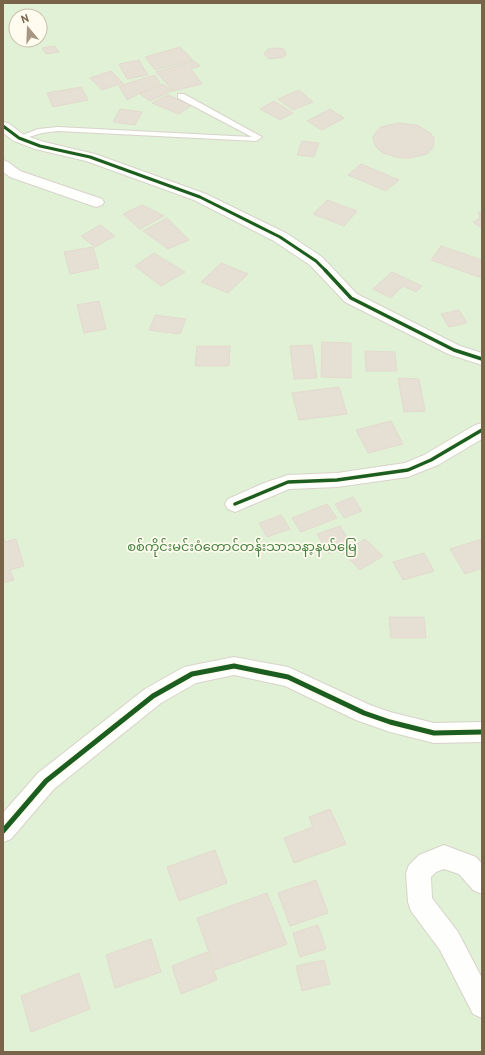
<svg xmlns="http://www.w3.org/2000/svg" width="485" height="1055" viewBox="0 0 485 1055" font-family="'PT Sans','Noto Sans Myanmar',sans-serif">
	<rect width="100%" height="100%" fill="#f9f6ec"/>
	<path fill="#e1f1d6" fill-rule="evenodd" d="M3,3H482V1052H3ZM16,16H40V40H16Z"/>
	<g fill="#e6dfd3" stroke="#e2dace">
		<polygon points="55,46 59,52 46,54 42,48"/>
		<polygon points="180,47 193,60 155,70 145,57"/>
		<polygon points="275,48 284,49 286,54 284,57 269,59 264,54 268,49"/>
		<polygon points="139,60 148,75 127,79 119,64"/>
		<polygon points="194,61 200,66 191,69 202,84 173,91 156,72"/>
		<polygon points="111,71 123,83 102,90 90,78"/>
		<polygon points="155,75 160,83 127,100 119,86"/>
		<polygon points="162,84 172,91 150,101 140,94"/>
		<polygon points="81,87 88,100 53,107 47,93"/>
		<polygon points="299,90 313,102 293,110 278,99"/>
		<polygon points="168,95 192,105 179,114 152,103"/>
		<polygon points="274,101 293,113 280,120 260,109"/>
		<polygon points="120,109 142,112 135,125 113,122"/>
		<polygon points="330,109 344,118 322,130 307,121"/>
		<polygon points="398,123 417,125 430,133 434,138 434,144 432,149 427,154 410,158 400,158 383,153 377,148 374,143 373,137 376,132 381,127"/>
		<polygon points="302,141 319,143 314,157 297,155"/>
		<polygon points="361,164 399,180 386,191 348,175"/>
		<polygon points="327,200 357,211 344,226 313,214"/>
		<polygon points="142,205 164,216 140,229 123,214"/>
		<polygon points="478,212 482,212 482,228 473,222 480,218"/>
		<polygon points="167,218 189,240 168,249 143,231"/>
		<polygon points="100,225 115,236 95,247 81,236"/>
		<polygon points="441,246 482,260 482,278 431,260"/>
		<polygon points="93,247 99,268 70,274 64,252"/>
		<polygon points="154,253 185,272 161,286 135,266"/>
		<polygon points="221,263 248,274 228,293 201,282"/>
		<polygon points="392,272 422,286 416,292 403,286 391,298 373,289"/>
		<polygon points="99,301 106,329 84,333 77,305"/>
		<polygon points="459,310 467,323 449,327 441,314"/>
		<polygon points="155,315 186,319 180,334 149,330"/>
		<polygon points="322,342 351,343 351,378 321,377"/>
		<polygon points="312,345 317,378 294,379 290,346"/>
		<polygon points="197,346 230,346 229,366 195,366"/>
		<polygon points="365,351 395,352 397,371 366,371"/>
		<polygon points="398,378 419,379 425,411 404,412"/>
		<polygon points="339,387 347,414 299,420 292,393"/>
		<polygon points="391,421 403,444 368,453 356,430"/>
		<polygon points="353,497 362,511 344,518 335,504"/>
		<polygon points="327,504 337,518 301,532 292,518"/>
		<polygon points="281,515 290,529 267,537 259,523"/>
		<polygon points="340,526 352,545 329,554 317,534"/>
		<polygon points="3,537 5,542 16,539 24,566 10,570 14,580 3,583"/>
		<polygon points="365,539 383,556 360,570 343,553"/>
		<polygon points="482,539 482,568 465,574 450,549"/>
		<polygon points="424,553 434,571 403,580 393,562"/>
		<polygon points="389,617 424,617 426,638 391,638"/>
		<polygon points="330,809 346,844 294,863 284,838 313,827 309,817"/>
		<polygon points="215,850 227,883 179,901 167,867"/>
		<polygon points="316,880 328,913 290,926 278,893"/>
		<polygon points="267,893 287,944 215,970 197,918"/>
		<polygon points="318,925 326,949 300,957 293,933"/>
		<polygon points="151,939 161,972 115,988 106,955"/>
		<polygon points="207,952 217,980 181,994 172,966"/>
		<polygon points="324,960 330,984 302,991 296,966"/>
		<polygon points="79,973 90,1009 31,1032 21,996"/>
	</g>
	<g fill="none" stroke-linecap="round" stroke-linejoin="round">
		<g stroke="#d8d3ca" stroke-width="2">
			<polygon id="lane" points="178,94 184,94 262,137 256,141 58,131 42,133 19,140 15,138 38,129 58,127 252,137 178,98"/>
		</g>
		<g stroke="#d8d3ca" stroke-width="2">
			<g id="street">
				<polygon points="3,122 8,123 24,135 44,142 95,154 206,194 286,233 322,257 357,294 460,346 482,353 482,365 448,354 345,302 310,265 274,241 194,200 86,161 35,149 14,141 3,133"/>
				<polygon points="3,160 8,162 20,171 102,199 104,202 102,205 96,207 90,205 10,177 3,172"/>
				<polygon points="482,423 482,439 438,465 408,477 337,487 289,489 235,512 228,509 225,504 228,499 264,483 288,475 337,473 405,463 424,455 475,425"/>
				<polygon points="234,657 288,667 370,705 390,712 434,723 482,722 482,742 434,743 390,732 356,720 285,686 234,675 196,683 161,703 54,789 11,839 3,842 3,813 38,773 145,689 184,667"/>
				<polygon points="444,845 476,857 482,864 482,894 473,890 459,874 444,869 436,872 431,877 432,898 458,932 482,978 482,1018 473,1014 440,950 411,911 408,902 406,873 409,865 419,855"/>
			</g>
		</g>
		<use href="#lane" fill="#fefefc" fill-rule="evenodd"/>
		<use href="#street" fill="#fefefc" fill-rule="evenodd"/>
		<g stroke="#fffcef" stroke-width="5">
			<polyline id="cycleway-far2" points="3,126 19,138 40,146 90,157 200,197 280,237 316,261 326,271"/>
		</g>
		<g stroke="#fffcef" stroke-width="6">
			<g id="cycleway-far1">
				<polyline points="325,270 351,298 454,350 482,359"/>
				<polyline points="235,504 288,482 337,480 408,470 431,460 482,430"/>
			</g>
		</g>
		<g stroke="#fffcef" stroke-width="8">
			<polyline id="cycleway" points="3,831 46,781 153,696 192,674 234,666 288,677 364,713 390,722 434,733 482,732"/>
		</g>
		<use href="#cycleway-far2" stroke="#1b5e20" stroke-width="3"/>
		<use href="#cycleway-far1" stroke="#1b5e20" stroke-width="3.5"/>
		<use href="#cycleway" stroke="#1b5e20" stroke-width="5"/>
	</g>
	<g text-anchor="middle" stroke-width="3.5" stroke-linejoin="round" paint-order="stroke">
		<g font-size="13" fill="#478040" stroke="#fffcef">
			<text x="242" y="551">စစ်ကိုင်းမင်းဝံတောင်တန်းသာသနာ့နယ်မြေ</text>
		</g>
	</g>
	<rect width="485" height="1055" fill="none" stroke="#796449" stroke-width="8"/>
	<g transform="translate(28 28) rotate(341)"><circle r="19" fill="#fffcef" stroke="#c9bfad"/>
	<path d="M0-3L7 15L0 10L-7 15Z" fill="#a69782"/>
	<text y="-6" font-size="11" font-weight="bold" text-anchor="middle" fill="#796449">N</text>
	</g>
</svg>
